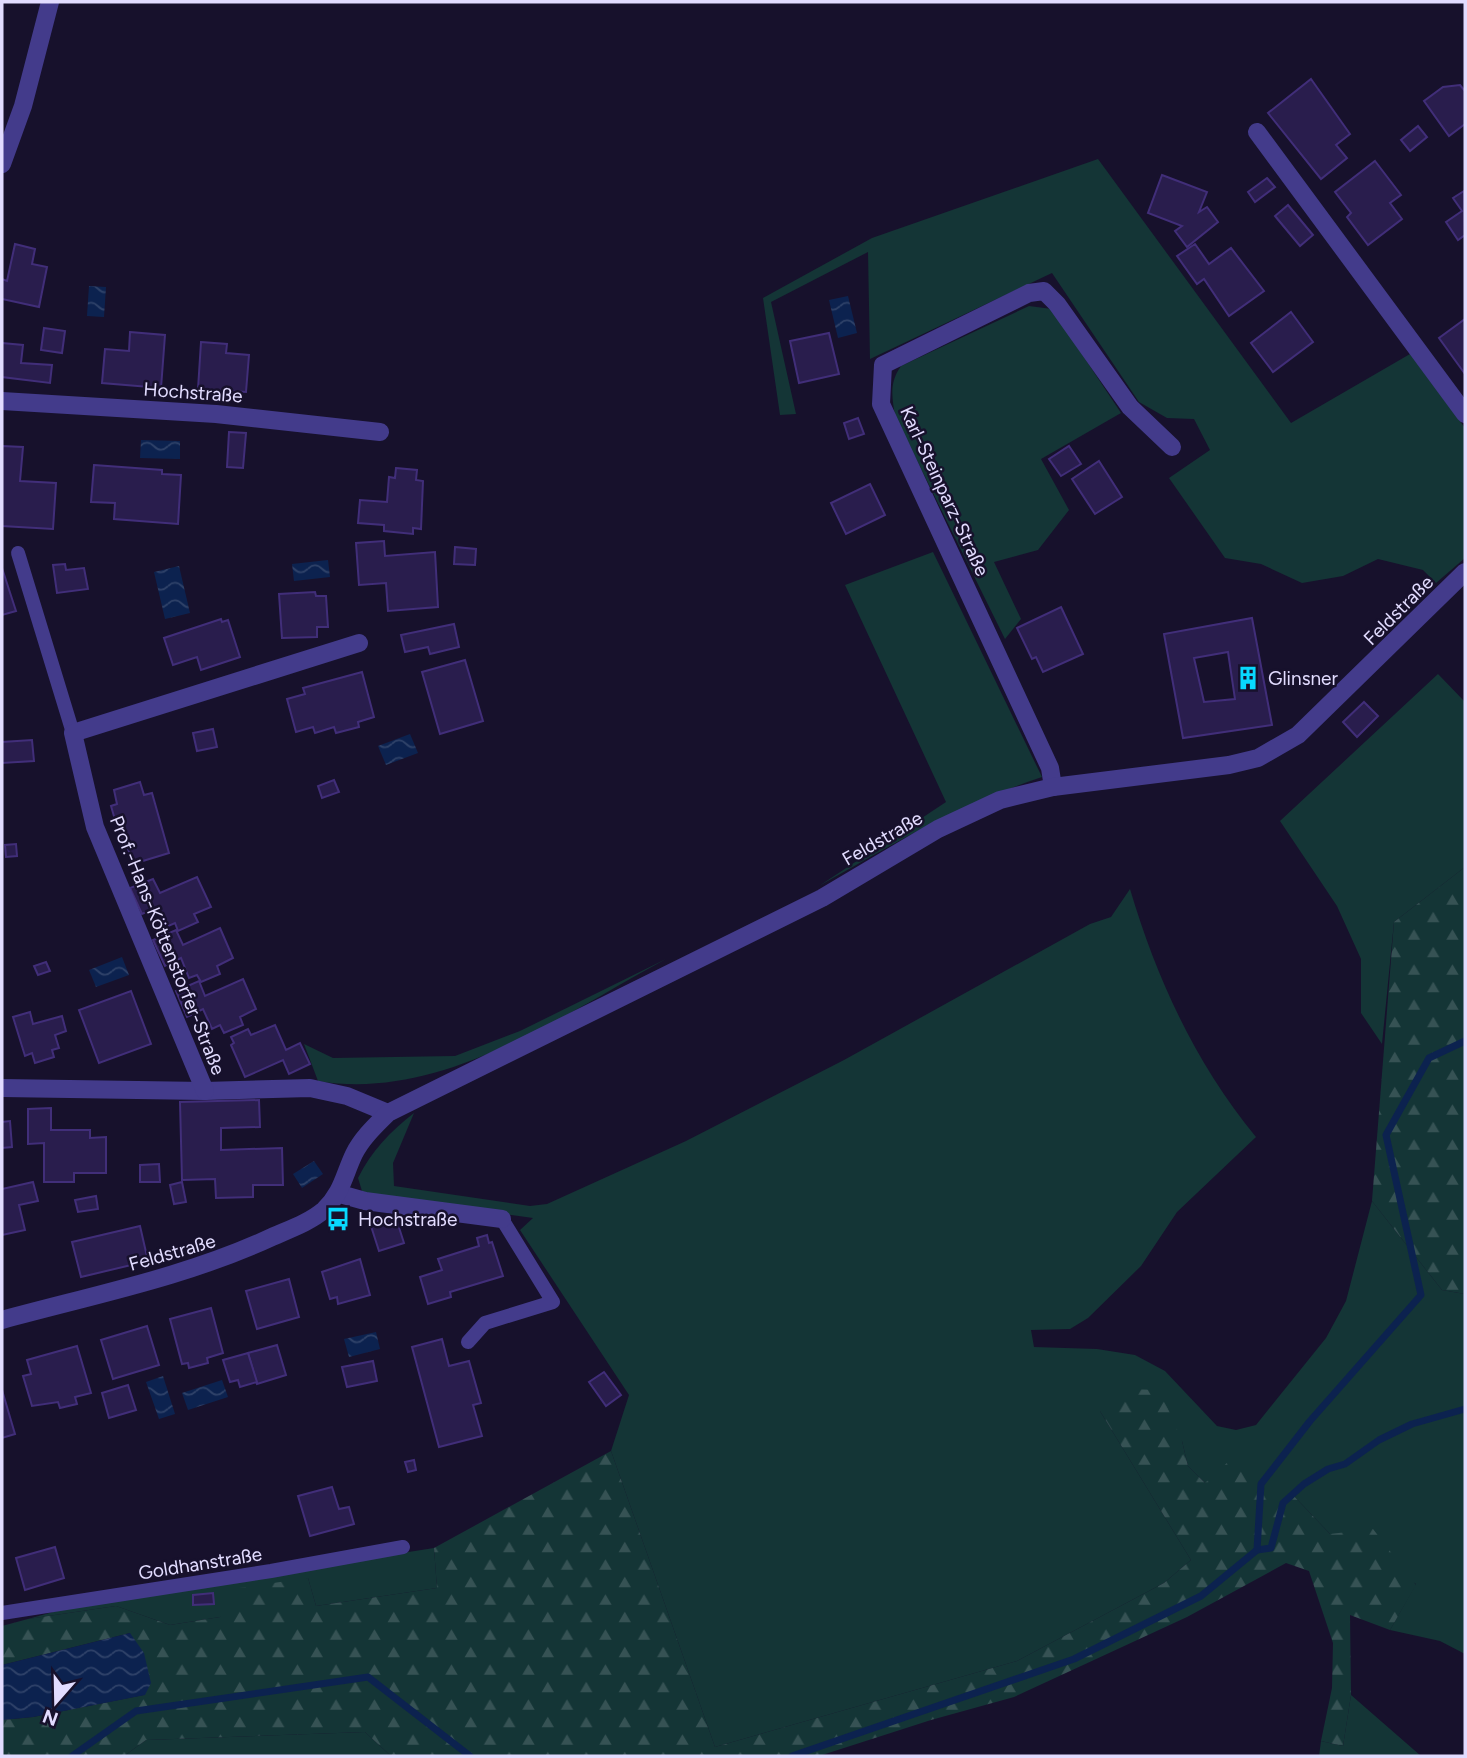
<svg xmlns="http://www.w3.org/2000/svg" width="1467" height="1758" viewBox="0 0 1467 1758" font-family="Figtree,sans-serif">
	<defs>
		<pattern id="forest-firs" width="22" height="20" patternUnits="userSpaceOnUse" patternTransform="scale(1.75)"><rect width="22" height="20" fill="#143536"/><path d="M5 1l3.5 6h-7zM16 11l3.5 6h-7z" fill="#365254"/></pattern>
		<pattern id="water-waves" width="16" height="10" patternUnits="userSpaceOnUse" patternTransform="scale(1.75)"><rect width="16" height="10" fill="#0c224f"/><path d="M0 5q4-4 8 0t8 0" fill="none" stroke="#2f4269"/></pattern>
	</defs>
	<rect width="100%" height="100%" fill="#17112c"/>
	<g fill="#143536">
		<polygon points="1098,159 1291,423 1410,354 1465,428 1465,558 1436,583 1423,570 1378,559 1343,576 1302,583 1261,564 1225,558 1169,478 1210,450 1194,419 1167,418 1139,402 1052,273 870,359 868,252 771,302 796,414 780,415 763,298 872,238"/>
		<path d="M1029,306L1052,309L1121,413L1041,459L1069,510L1038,550L994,562L1021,619L1005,639L895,416C892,396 889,383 901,366Z"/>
		<path d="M933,552L1042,777C958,805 895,843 819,886L946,802L845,585Z"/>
		<polygon points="1438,674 1465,702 1465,867 1394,922 1382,1044 1361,1013 1361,959 1337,906 1280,821"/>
		<path d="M1130,889C1157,980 1196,1064 1256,1137L1177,1212L1141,1266L1088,1318L1070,1329L1031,1330L1034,1347L1097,1349L1135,1355L1165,1371L1217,1426L1236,1430L1256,1425L1326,1338L1346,1301L1372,1201L1442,1290L1465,1294V1654L1440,1641L1390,1630L1416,1584L1330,1534L1291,1493L1205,1483L1188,1466L1182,1441L1100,1411L1191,1560L1164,1583L1017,1661L715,1747L611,1451L629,1395L520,1230L533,1218L372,1195L362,1191L358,1178C372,1150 390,1132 414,1113L393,1163L394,1186L530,1206L547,1204L686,1141L844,1060L1090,924L1111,917Z"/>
		<path d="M666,959C562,1015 442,1102 318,1081L304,1044L333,1058L455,1056L520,1031Z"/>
		<polygon points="434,1548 437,1588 316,1606 308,1578 220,1617 170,1625 116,1606 28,1619 85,1603"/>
		<polygon points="1351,1695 1421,1756 1319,1756 1321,1741 1343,1746"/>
		<polygon points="365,1732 391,1756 124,1756 146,1740"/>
	</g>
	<g fill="url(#forest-firs)">
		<polygon points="1465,867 1465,1294 1442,1290 1372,1201 1394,922"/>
		<polygon points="1125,1389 1160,1390 1182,1441 1188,1466 1205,1483 1229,1461 1291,1493 1330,1534 1373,1529 1416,1585 1390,1630 1350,1615 1351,1695 1343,1746 1321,1741 1332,1688 1333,1643 1309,1571 1286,1563 1187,1617 1014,1697 931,1720 819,1756 391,1756 365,1732 146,1740 124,1756 2,1756 2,1720 33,1717 144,1695 130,1633 2,1665 2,1626 28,1619 116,1606 170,1625 220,1617 239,1588 308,1578 316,1606 437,1588 434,1548 611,1451 715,1747 1017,1661 1164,1583 1191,1560 1100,1411"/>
	</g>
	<g fill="url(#water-waves)">
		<polygon points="89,286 106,287 104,317 87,316"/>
		<polygon points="848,296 857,333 838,338 829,300"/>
		<polygon points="141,440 180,441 180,459 140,458"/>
		<polygon points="328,560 330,577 294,581 292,564"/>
		<polygon points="179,566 190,613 165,619 154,572"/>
		<polygon points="410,734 418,753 386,765 378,746"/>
		<polygon points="122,957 129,975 96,987 89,970"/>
		<polygon points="314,1161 323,1174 302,1188 293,1174"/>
		<polygon points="376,1332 380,1349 349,1357 344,1339"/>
		<polygon points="163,1376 175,1414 159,1419 146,1382"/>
		<polygon points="222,1380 228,1397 188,1410 182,1393"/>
		<polygon points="130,1633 144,1653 151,1683 145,1695 33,1717 2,1720 2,1665"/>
	</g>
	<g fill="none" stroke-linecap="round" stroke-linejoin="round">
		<g stroke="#0c224f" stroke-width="7">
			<polyline points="1257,1550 1271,1548 1283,1503 1304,1484 1328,1469 1345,1464 1379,1440 1412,1424 1465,1409"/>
			<polyline points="72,1756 136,1711 368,1677 470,1756"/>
			<polyline points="792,1756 1074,1659 1201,1596 1257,1550 1261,1484 1310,1421 1421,1295 1386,1135 1429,1058 1465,1041"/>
		</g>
	</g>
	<g fill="#291d4d" stroke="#412e79" stroke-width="2" fill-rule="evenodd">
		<polygon points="1311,79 1350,134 1336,145 1347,158 1321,179 1268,113"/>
		<polygon points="1460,85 1465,91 1465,124 1449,136 1424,101 1443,87"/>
		<polygon points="1418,126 1427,137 1410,151 1401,140"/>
		<polygon points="1375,161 1401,195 1390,203 1402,219 1368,245 1347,217 1351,213 1335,192"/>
		<polygon points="1162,175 1207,192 1199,212 1207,207 1218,222 1187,247 1175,231 1182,226 1148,213"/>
		<polygon points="1267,178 1275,187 1255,202 1248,192"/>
		<polygon points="1464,191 1465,235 1458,240 1446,222 1462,211 1453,198"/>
		<polygon points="1288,205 1313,235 1300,246 1275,216"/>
		<polygon points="15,244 35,249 32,264 47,267 39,307 2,299 2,279 7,281"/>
		<polygon points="1195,244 1209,264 1231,248 1264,291 1229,316 1204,279 1197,284 1177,256"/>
		<polygon points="1291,312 1313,342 1273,372 1251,343"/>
		<polygon points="1465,319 1465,374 1439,338"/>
		<polygon points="44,328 65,331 62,353 41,350"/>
		<polygon points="130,332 165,335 161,388 102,383 105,349 129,351"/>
		<polygon points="829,333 839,374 799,383 790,341"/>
		<polygon points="201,342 227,344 226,353 249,355 246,392 198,389"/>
		<polygon points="2,343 23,345 21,363 52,365 50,383 2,377"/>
		<polygon points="858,418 864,434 849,439 844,423"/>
		<polygon points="229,432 246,433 243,468 227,467"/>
		<polygon points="2,446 23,447 20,481 56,483 53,529 2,526"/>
		<polygon points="1069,446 1081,464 1061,476 1049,459"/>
		<polygon points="1099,461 1122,497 1095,514 1072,479"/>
		<polygon points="94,465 162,470 162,474 181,475 178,524 114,519 115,503 91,502"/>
		<polygon points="396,468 417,470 416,480 423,481 421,529 413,528 413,534 384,531 384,525 358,523 360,500 387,502 389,477 395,478"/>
		<polygon points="870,484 885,515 846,534 831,503"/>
		<polygon points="384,541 385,556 435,552 438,607 388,611 386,583 359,585 356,543"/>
		<polygon points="455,547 476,549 475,565 454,564"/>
		<polygon points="65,564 66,570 84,568 88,589 57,593 53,565"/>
		<polygon points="2,568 16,611 2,615"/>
		<polygon points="315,592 316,596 326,596 328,627 317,627 317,637 282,638 279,594"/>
		<polygon points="1061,607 1083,654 1043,672 1036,657 1032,659 1017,628"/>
		<path d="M1252,618L1272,725L1183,738L1164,634ZM1228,652L1235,699L1204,702L1194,658Z"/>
		<polygon points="221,619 222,622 228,620 240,657 201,670 197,657 173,665 164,638"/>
		<polygon points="454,624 459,647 430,654 428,647 405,652 401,635"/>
		<polygon points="465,660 483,721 440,734 422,672"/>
		<polygon points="362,672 374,717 358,722 359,727 336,733 334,727 315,733 313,727 296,732 287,699 305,694 303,688"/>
		<polygon points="1364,702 1378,716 1357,737 1343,722"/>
		<polygon points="213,729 217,747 197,751 193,733"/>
		<polygon points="32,740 34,761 2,763 2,742"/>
		<polygon points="334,780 339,792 322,798 318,786"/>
		<polygon points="140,782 144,795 152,793 169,853 133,864 126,843 122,844 111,806 117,804 114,790"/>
		<polygon points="16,844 17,856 6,857 5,845"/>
		<polygon points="197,877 211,907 194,914 198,922 178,931 175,923 166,927 158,907 142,914 130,888 153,879 160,893"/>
		<polygon points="220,928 233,958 217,966 220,974 201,982 197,975 189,978 181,958 165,966 153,940 176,930 183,945"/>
		<polygon points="46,962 50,971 38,975 34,966"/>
		<polygon points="243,979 256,1009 240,1017 243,1025 224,1033 220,1025 212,1029 203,1009 187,1017 176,991 199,981 205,996"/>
		<polygon points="131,991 151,1044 99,1063 79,1010"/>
		<polygon points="30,1012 33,1024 62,1016 66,1031 55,1035 59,1048 52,1050 54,1057 35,1063 32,1053 25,1056 13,1017"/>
		<polygon points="275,1025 286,1050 300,1043 310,1064 289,1074 283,1060 245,1077 231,1045 234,1043 231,1037 248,1029 251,1035"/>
		<polygon points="259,1100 260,1127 221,1128 221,1150 282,1148 283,1185 253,1185 253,1197 216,1198 215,1179 182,1180 180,1102"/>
		<polygon points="51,1108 51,1130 90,1130 90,1138 106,1137 106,1173 74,1173 74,1182 44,1182 44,1143 28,1144 28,1109"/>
		<polygon points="10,1121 12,1147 2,1148 2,1122"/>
		<polygon points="159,1164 160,1182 140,1182 140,1165"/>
		<polygon points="33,1182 38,1201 19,1205 25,1230 2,1235 2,1189"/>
		<polygon points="182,1182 186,1202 174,1204 170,1185"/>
		<polygon points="96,1196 98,1209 78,1212 75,1200"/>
		<polygon points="395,1215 404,1243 379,1251 370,1223"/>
		<polygon points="140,1226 148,1261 81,1277 72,1242"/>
		<polygon points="487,1235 489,1243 492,1242 503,1276 450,1292 451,1297 428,1304 420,1277 442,1270 438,1259 479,1246 477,1238"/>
		<polygon points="360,1259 370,1295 338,1304 337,1297 330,1299 322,1272"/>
		<polygon points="289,1279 299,1317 257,1329 246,1291"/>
		<polygon points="211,1308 223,1353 207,1358 208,1363 189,1368 188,1363 182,1364 170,1319"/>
		<polygon points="147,1326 159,1365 113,1379 101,1340"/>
		<polygon points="442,1339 449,1366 469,1361 481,1403 473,1405 482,1436 439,1447 412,1347"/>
		<polygon points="277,1345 286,1375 257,1384 248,1353"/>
		<polygon points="77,1346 91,1393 75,1397 77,1404 60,1408 58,1402 32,1406 23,1376 31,1374 27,1360"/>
		<polygon points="248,1353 257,1382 240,1387 238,1380 230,1382 223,1360"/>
		<polygon points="373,1361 377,1381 347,1387 342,1367"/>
		<polygon points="604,1372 621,1395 606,1406 589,1382"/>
		<polygon points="128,1385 136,1410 109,1418 102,1393"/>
		<polygon points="2,1390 15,1434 2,1438"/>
		<polygon points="414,1460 416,1470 408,1472 405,1462"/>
		<polygon points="332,1487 339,1509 349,1507 354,1524 310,1536 298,1496"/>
		<polygon points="55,1547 64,1578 25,1590 16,1558"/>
		<polygon points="213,1593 214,1604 193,1605 193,1595"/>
	</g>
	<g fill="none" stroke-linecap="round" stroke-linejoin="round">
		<g stroke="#433b8b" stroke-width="14">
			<polyline points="18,553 73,733"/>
			<polyline points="468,1342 485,1323 553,1302 502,1219"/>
			<polyline points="2,1613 271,1571 403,1547"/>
		</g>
		<g stroke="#433b8b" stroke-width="18">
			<polyline points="1257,132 1465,414"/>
			<polyline points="2,164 23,106 50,2"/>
			<polyline points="2,401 216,414 380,432"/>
			<polyline points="1053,787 1050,768 881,404 883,365 1029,293 1044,291 1057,304 1130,407 1172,447"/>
			<polyline points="2,1088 205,1091 310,1088 347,1096 388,1113"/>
			<polyline points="205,1091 95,827 73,733 359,643"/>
			<polyline points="340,1194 365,1201 502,1219"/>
			<path d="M2,1320C93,1295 186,1277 272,1237C290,1229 310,1222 324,1210C342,1193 344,1175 354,1154C362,1138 375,1126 388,1113L822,898L938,829L1000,800L1053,787L1229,765L1258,758L1298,735L1465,572"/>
		</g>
	</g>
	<defs>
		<g id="building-bare" transform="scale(1.89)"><path d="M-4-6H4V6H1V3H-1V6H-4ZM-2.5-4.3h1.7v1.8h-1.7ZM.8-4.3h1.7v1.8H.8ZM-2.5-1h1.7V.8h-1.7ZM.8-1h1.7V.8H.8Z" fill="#08d9ff" stroke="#17112c" stroke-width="2.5" paint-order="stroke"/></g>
		<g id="bus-bare" transform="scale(1.89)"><path d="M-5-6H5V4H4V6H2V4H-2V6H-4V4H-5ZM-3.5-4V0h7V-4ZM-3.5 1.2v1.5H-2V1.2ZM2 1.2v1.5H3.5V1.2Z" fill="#08d9ff" stroke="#17112c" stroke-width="2.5" paint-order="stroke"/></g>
	</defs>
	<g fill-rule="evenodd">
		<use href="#building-bare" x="1248" y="678"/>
		<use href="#bus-bare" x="338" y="1219"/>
	</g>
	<g text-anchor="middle" stroke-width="5" stroke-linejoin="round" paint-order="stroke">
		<g font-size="19" fill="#e2dcff" stroke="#17112c">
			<text transform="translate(193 392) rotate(4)" y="7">Hochstraße</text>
			<text transform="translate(945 491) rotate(65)" y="7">Karl-Steinparz-Straße</text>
			<text transform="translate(1398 610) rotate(-45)" y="7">Feldstraße</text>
			<text transform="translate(882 838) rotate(-30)" y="7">Feldstraße</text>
			<text transform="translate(168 945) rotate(68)" y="7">Prof.-Hans-Köttenstorfer-Straße</text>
			<text transform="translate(172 1252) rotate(-16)" y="7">Feldstraße</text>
			<text transform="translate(200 1563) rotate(-9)" y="7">Goldhanstraße</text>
		</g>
		<g font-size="19" fill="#e2dcff" stroke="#17112c" text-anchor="start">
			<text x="1268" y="685">Glinsner</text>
			<text x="358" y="1226">Hochstraße</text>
		</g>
	</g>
	<rect width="1467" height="1758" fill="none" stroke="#e2dcff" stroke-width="7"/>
	<g transform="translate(56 1702) rotate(200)" stroke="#17112c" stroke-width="5" paint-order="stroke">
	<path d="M0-5L12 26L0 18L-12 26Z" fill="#e2dcff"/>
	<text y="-10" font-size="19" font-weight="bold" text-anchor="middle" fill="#e2dcff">N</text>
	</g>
</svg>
